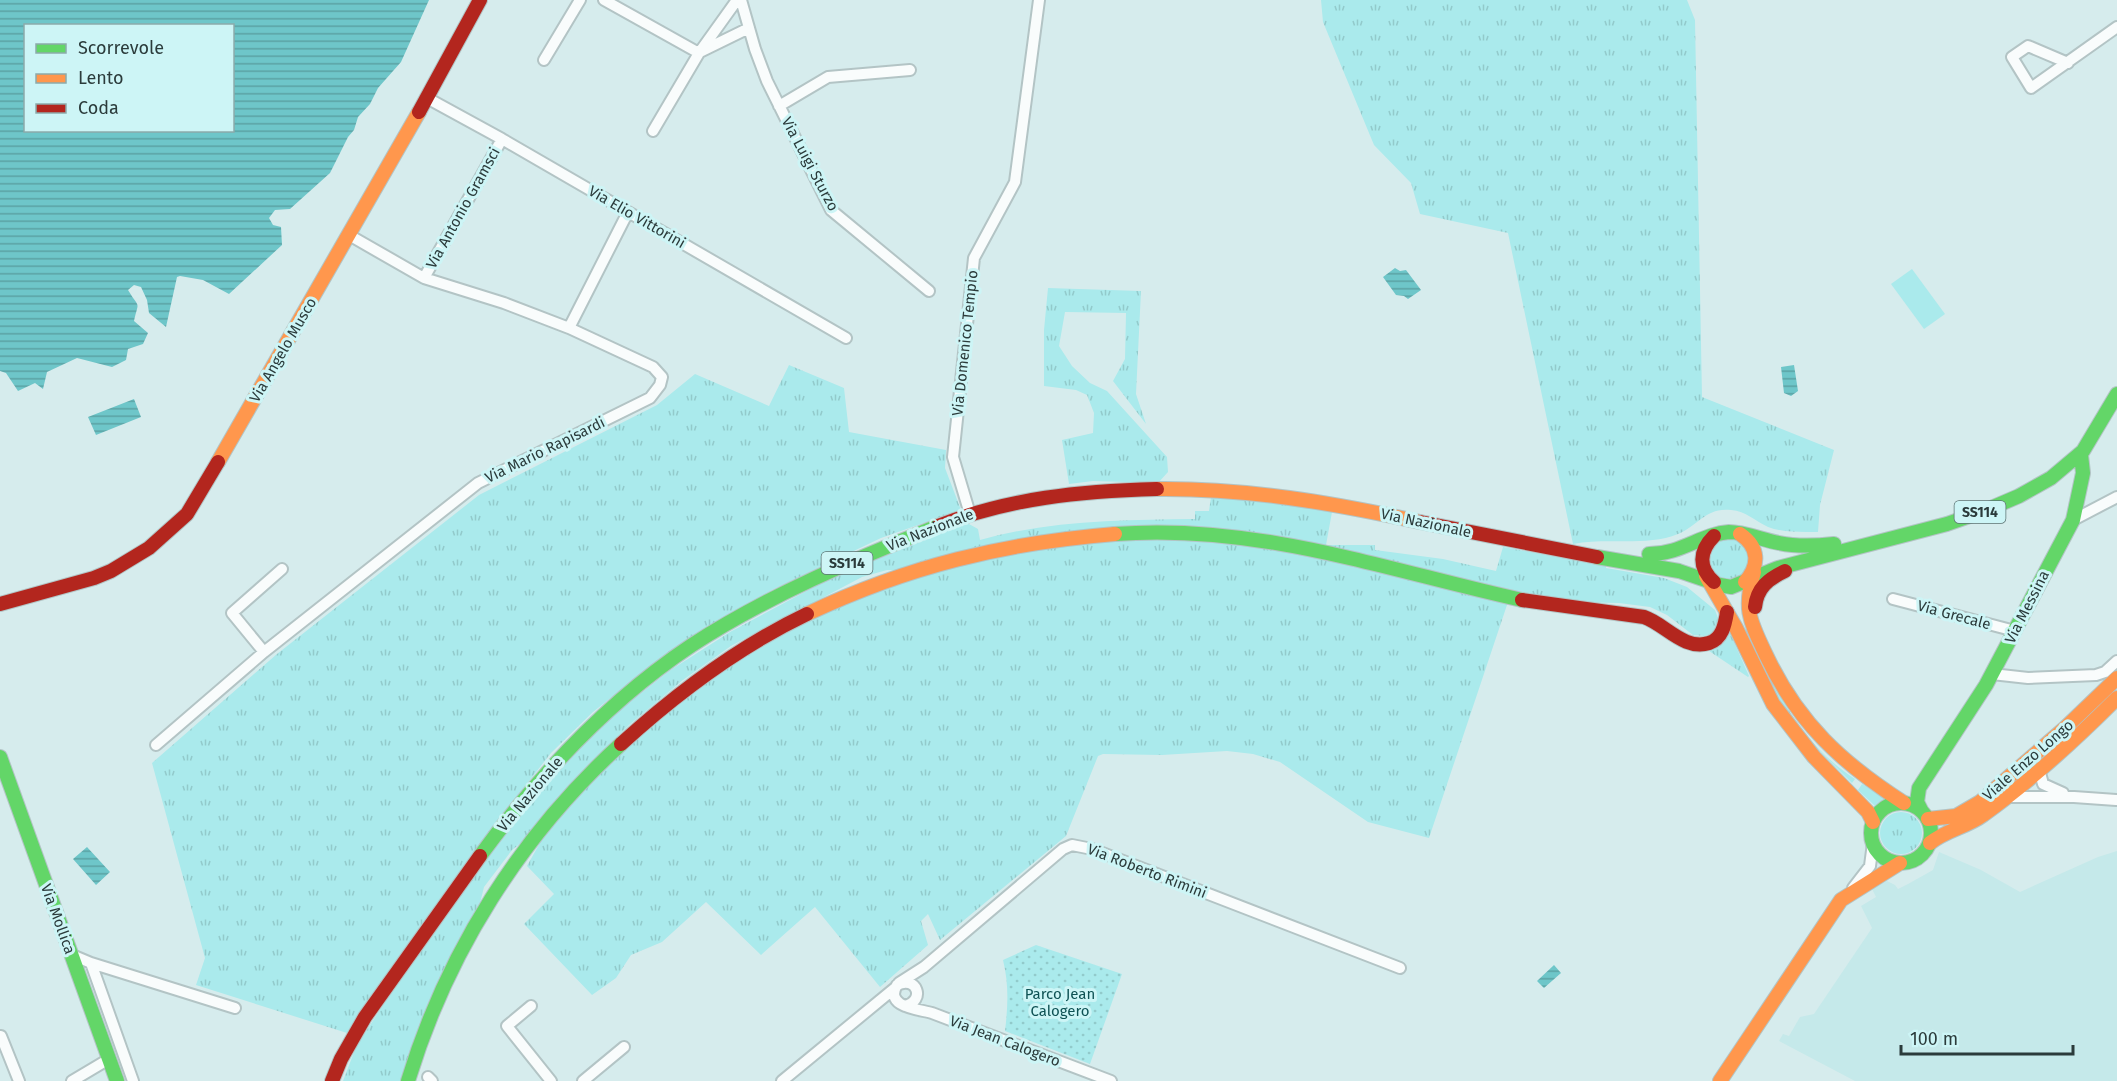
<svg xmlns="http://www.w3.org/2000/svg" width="2117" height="1081" font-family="'Fira Sans',sans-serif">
<defs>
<pattern id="grass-tufts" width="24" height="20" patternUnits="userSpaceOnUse" patternTransform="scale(1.5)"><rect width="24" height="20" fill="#aaeaec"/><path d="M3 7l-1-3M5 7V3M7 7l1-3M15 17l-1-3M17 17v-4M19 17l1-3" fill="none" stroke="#92cacb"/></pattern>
<pattern id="park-dots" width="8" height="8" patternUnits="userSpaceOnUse" patternTransform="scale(1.5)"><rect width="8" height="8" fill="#aaeaec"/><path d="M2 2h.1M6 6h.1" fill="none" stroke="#92cacb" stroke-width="1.8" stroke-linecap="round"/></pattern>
<pattern id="water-rules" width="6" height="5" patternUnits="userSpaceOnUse" patternTransform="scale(1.5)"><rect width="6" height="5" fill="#6ec6c9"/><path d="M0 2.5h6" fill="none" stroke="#5ba2a4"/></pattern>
</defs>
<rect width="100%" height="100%" fill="#d6eced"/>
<path fill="#c5e9ea" d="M2117 851V1081H1855L1779 1041 1783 1034 1789 1036 1800 1017 1814 1014 1872 928 1861 906 1876 897 1872 889 1887 881 1895 885 1898 889 1908 884 1933 870 1939 852 1981 870 2020 892 2098 857Z"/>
<path fill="url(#grass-tufts)" d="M1321 0H1687L1695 20 1702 397 1834 450 1820 505 1818 532C1802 532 1784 533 1768 527 1755 521 1746 511 1731 510 1706 507 1699 525 1678 534 1646 547 1607 537 1573 544L1508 233 1420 214 1411 183 1374 145 1323 22Z
M1048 288 1141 291 1136 394 1146 424 1113 381 1125 359 1126 313 1065 312 1059 346 1072 366 1090 383 1107 391 1167 457 1168 472 1158 483 1093 481 1069 484 1062 440 1093 433 1094 413 1087 395 1076 390 1044 386V330Z
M789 365 844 388 849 432 946 450 945 468 961 510 881 538 772 590 656 662 593 712 551 753 515 799 347 1033 196 985 205 958 152 763 277 654 479 495 657 405 695 374 769 406Z
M1211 497 1271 502 1332 512 1326 545H1375V550L1443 559 1496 571 1503 547 1606 566V568L1664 578 1687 587 1715 610 1718 618 1715 629 1712 634 1704 636 1693 635 1667 615 1650 607 1619 603 1565 602 1342 551 1147 529 901 570H887L862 577 731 646 683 680 629 725 574 780 526 839 512 850 484 887 477 915 401 1081H343L356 1047 385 1002 485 860 526 807 566 761 612 716 669 671 730 632 829 579 961 525 969 524 978 529 980 540C1050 520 1123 520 1195 519V511H1209Z
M1129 536 1296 549 1508 602 1429 838 1368 822 1280 762 1253 754 1227 751 1162 755 1103 754 1098 756 1066 836 940 940 928 914 921 921 928 945 880 987 815 907 761 955 706 902 662 942 631 955 616 978 592 995 524 924 554 894 527 866 546 832 583 787 674 703 754 646 842 602 958 561Z
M1709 559a20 20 0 1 1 40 0a20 20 0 1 1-40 0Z
M1749 628C1772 687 1800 743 1855 779L1852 783C1828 759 1803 736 1784 708 1768 685 1758 659 1746 634L1745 629Z
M1730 633 1749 676 1748 677 1709 651 1723 643Z
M1862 784 1884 798 1886 800 1875 806 1858 790Z
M1880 833a21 21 0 1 1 42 0a21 21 0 1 1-42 0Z"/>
<path fill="url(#park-dots)" d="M1036 945 1122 974 1090 1064 1005 1031C1008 1006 1009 984 1003 960Z"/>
<path fill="#aaeaec" d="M1912 269 1945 314 1924 329 1891 284Z"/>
<path fill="url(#water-rules)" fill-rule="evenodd" d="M0 0H429L401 62 378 88 370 104 358 117 354 130 348 137 330 173 290 209 275 210 269 218 273 225 281 227 282 245 229 294 203 280 180 276 177 277 166 327 149 313 147 300 141 287 134 285 128 290C140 310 139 299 134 321L148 333 143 344 128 349 126 360 112 367 77 358 47 372 43 389 35 383 18 391 6 373 0 371ZM26 26H232V130H26Z
M1395 268 1400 271 1406 270 1421 290 1408 299 1404 296 1396 295 1383 277Z
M1794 365 1798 391 1791 396 1784 393 1781 367Z
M134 399 141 417 96 435 88 417Z
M87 847 110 872 96 885 73 859Z
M1554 965 1561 973 1544 988 1537 981Z"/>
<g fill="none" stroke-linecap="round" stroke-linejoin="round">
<g stroke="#b3c4c5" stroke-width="14">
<path id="street" d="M604 0 699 53 653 131
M741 0 755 49 767 81 831 210 929 291
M702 51 749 28
M699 53 737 0
M544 60 580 0
M2068 63 2028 46 2012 57 2031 88 2117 27
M427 98 502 139 846 338
M779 106 828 77 910 70
M424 278 502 139
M569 328 628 212
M970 514 953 457 974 258 1015 182 1039 0
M2073 520 2117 497
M1893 599 2015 631
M264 652 232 613 282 569
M1992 674 2028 678 2096 675 2105 672 2117 661
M156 745 264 652 478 483 650 398 660 385 662 377 653 367 569 328 504 303 424 278 349 235
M2039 769 2043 784 2063 793
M2007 797H2074L2116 800
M1853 888 1870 866 1873 843
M72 955 91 963 133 1081
M91 963 235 1008
M899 983 924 967 1063 849 1072 845 1092 849 1400 968
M531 1006 507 1026 551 1081
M905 1006C926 1001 917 975 897 985 884 1007 918 1009 932 1013L1111 1081
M1 1036 19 1081
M428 1077 432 1081
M72 1081 109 1059
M583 1081 624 1047
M782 1081 895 988"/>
</g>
<g stroke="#b3c4c5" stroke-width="16">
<path id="fast" d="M1115 534C1257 523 1386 570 1522 600
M1649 554C1682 554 1701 534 1729 532 1744 532 1763 540 1779 543 1798 547 1815 546 1834 544
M1597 557 1679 571 1720 585 1731 587 1778 568 1947 524 1984 511 2019 496 2051 478 2083 451 2117 394
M0 757 117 1081
M1871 833a30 30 0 1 1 60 0a30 30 0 1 1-60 0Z
M1921 810 1917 802 1919 788 1986 685 2073 520 2083 473 2081 455
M480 856C539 775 608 701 692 645 769 595 853 560 938 526
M408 1081C447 952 521 835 621 744"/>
</g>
<g stroke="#b3c4c5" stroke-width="16">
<path id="slow" d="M218 462 419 112
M1157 489C1246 488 1333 503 1420 522
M1740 534C1759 547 1760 565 1745 582
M1754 572C1743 610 1750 621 1766 655 1798 723 1842 763 1904 803
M1706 576 1736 628 1773 704 1814 757 1868 812 1873 822
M807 614C908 566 1004 543 1115 534
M1928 819 1956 816 1980 802 2065 728 2117 678
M1930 843C1946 830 1967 827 1983 815 2032 780 2075 740 2117 698
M1720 1081 1841 900 1900 863"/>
</g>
<g stroke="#b3c4c5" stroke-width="16">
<path id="jam" d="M419 112 480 0
M1420 522 1597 557
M938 526C1009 498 1081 491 1157 489
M1714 536C1699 551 1698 568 1714 582
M1522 600 1644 617C1665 624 1684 651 1709 643 1722 639 1725 625 1727 612
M0 604 94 578 111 571 149 548 187 514 218 462
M1755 607C1757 588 1768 579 1785 571
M621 744C678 692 738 647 807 614
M332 1081 341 1059 365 1017 480 856"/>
</g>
<use href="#street" stroke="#f9fcfc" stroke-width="10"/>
<use href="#fast" stroke="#63d668" stroke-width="14"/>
<use href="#slow" stroke="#ff974d" stroke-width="14"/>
<use href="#jam" stroke="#b3261e" stroke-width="14"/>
</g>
<g text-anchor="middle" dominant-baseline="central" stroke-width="6" stroke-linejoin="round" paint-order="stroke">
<g fill="#cdf5f6" stroke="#5c7373" stroke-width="1.5">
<rect x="1954.5" y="501" width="51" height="22" rx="4.5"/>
<rect x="821.5" y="552" width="51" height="22" rx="4.5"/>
</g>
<g font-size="14" font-weight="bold" fill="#2b3b3b">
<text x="1980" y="512">SS114</text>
<text x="847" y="563">SS114</text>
</g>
<g font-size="15" fill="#2b3b3b" stroke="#cdf5f6">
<text transform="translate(810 164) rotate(62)">Via Luigi Sturzo</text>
<text transform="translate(463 208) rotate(-61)">Via Antonio Gramsci</text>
<text transform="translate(637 217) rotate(30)">Via Elio Vittorini</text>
<text transform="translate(965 343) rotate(-84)">Via Domenico Tempio</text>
<text transform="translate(283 350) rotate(-60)">Via Angelo Musco</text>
<text transform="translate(545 450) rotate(-26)">Via Mario Rapisardi</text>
<text transform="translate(1426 523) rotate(12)">Via Nazionale</text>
<text transform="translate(930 530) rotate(-21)">Via Nazionale</text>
<text transform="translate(2027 607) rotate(-63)">Via Messina</text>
<text transform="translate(1954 615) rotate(15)">Via Grecale</text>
<text transform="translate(2028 760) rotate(-41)">Viale Enzo Longo</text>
<text transform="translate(530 794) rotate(-50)">Via Nazionale</text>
<text transform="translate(1147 871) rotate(21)">Via Roberto Rimini</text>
<text transform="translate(58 919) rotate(70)">Via Mollica</text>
<text transform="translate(1005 1041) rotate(21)">Via Jean Calogero</text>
</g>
<g font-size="15" fill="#0e5254" stroke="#cdf5f6">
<text x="1060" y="994">Parco Jean<tspan x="1060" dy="17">Calogero</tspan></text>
</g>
</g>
<rect x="24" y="24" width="210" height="108" fill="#cdf5f6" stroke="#8cabab" stroke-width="1.5"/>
<rect x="36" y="44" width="30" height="9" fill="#63d668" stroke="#8cabab" stroke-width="1.5"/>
<text x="78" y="54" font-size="18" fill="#2b3b3b">Scorrevole</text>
<rect x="36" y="74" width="30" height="9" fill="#ff974d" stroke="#8cabab" stroke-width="1.5"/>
<text x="78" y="84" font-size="18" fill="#2b3b3b">Lento</text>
<rect x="36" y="104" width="30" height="9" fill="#b3261e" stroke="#8cabab" stroke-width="1.5"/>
<text x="78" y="114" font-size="18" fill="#2b3b3b">Coda</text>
<path d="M1901 1045v9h172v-9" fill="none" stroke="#2b3b3b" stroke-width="3"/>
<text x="1910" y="1045" font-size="18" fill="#2b3b3b" stroke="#cdf5f6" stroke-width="4.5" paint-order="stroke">100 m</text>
</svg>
